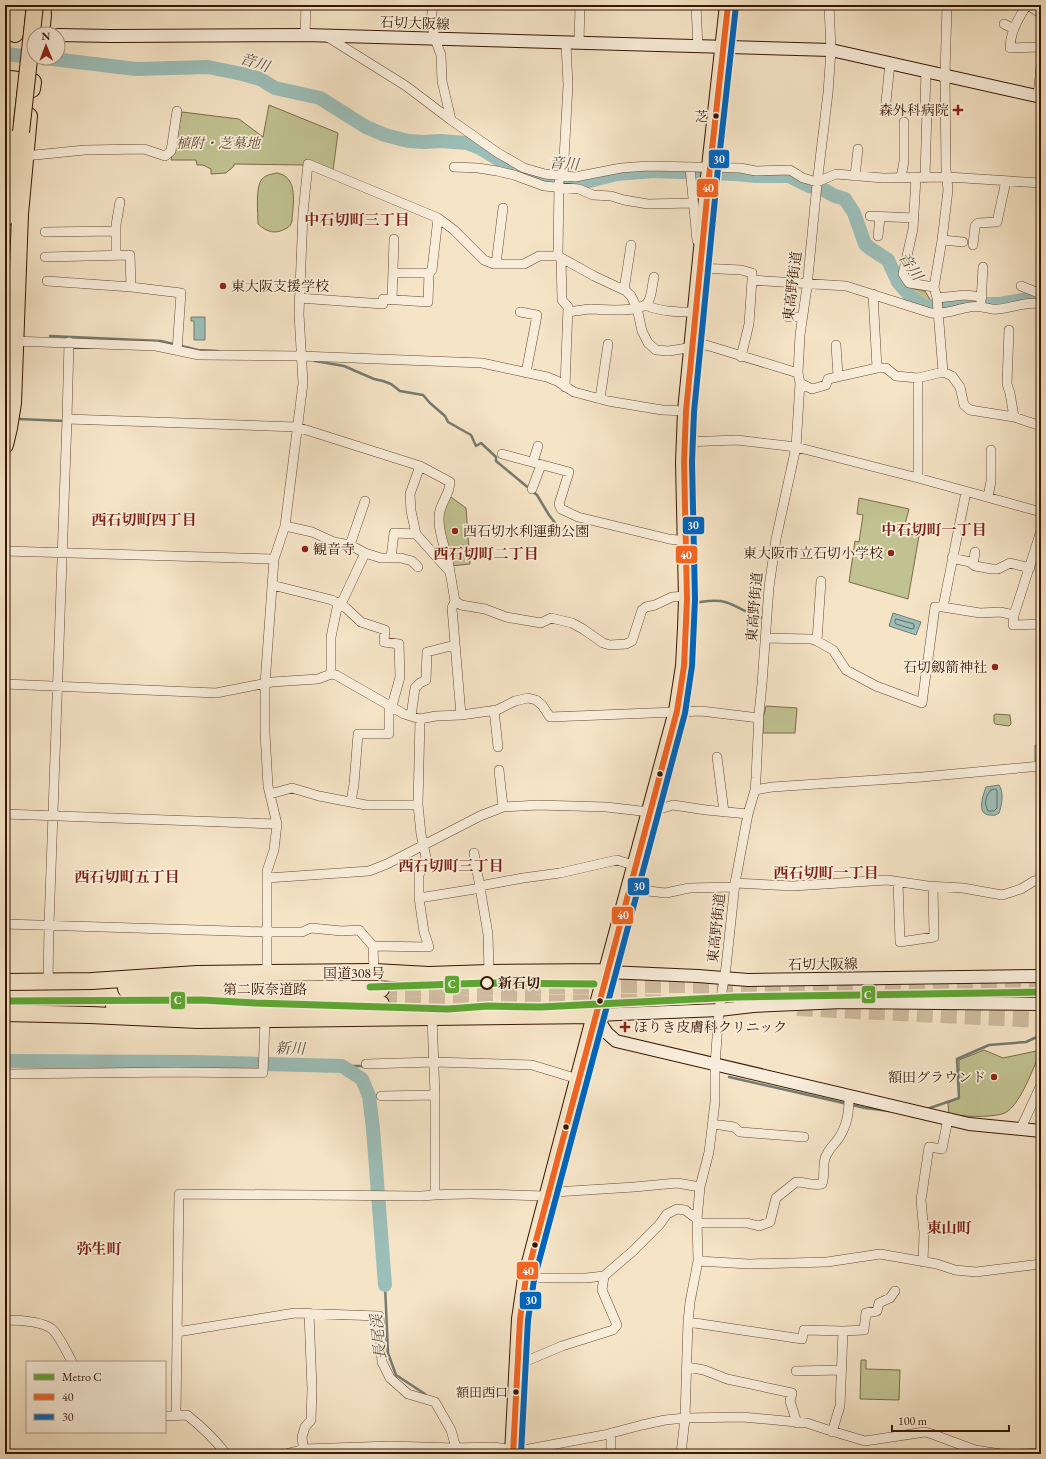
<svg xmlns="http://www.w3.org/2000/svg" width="1046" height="1459" font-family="'EB Garamond','Noto Serif JP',serif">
<rect width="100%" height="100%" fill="#f5e4c6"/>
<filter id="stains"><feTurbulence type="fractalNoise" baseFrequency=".005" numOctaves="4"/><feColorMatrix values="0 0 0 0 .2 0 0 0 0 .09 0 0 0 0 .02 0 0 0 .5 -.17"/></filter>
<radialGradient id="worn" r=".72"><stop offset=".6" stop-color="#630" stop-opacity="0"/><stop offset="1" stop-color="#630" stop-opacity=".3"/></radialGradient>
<path fill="#c1c291" stroke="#7c6c4a" d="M269 105 338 133 333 170 304 165 234 164V166L226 173 211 174V169L203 165H197L196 160H171L182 112 239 119 263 137Z
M277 173C299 177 293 204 292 221 291 225 290 226 287 228 275 235 267 232 258 224 258 213 255 187 262 179 266 175 271 174 277 173Z
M905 287 925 291 932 303C919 304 913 296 905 287Z
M448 495 466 508 470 564 451 566 444 541 441 509Z
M859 498 909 509 904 528 909 534 919 536 908 599 849 582 855 541 859 542 863 515 857 514Z
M766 706 797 708 795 733H763V719Z
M996 714 1010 715 1011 724 1009 726 995 724 994 722V715Z
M984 1050 1003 1058 1041 1050C1034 1066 1019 1110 1002 1114 985 1118 966 1116 949 1115L948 1103 959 1098V1060Z
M861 1360H866V1369L900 1370 899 1400 860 1399Z"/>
<path fill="#9cbeb8" stroke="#747b70" d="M191 317H205V340H194V321H191Z
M893 613 921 622 916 635 889 626Z
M1035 745H1041V750H1038V756H1041V761H1035Z
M999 785C1004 792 1002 805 999 813 996 815 994 816 990 815 976 815 983 795 986 787Z"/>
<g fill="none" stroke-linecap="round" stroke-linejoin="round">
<path stroke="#6a6a5e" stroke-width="1" d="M896 619 914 624V628L912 629 896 624 895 622Z
M991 790 996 789 997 791V808L994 811H988C984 804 985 796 991 790Z"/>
<path stroke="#747b70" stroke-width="2.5" d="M50 336 161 341 198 350 218 351
M315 361 344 366 374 379 383 381 391 384 400 391 423 395 430 403 445 416 448 422 471 435 476 446 481 443 496 457V461L537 495 549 515 559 528 565 532
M19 419 65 421
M693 603C703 602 715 599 725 602 739 606 750 616 764 618
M342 1066H364
M729 1077 865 1108 889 1111
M927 1109 959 1098 957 1059 989 1045 1026 1042 1041 1035
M385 1285 388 1353 396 1375 425 1394"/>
<path stroke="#9cbeb8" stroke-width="14" d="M5 54 34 57
M44 58 136 69 208 67 242 74 260 79 275 88 320 98 366 127 385 135 408 141 424 142 441 141 467 143 480 148 521 173 538 179 555 183 577 184 617 174 654 171 736 174 756 176H789L809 186 824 190 835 196 845 199 854 213 865 244 871 249 888 260 898 282 911 297 922 306 927 307 966 300 985 304H1000L1028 299H1041
M5 1061 193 1062 342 1066 362 1079 369 1096 373 1129 385 1285"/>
<path stroke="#cfbb9f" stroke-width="9" stroke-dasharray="9 4.5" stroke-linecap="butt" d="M435 975V1017
M512 977 513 1010"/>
<path stroke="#cfbb9f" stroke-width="16" stroke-dasharray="16 8" stroke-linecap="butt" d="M381 989 637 985 1041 986
M381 1004 636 1002 736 1005
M797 1008 1041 1020"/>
<g stroke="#664a34" stroke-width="10">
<path id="street" d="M433 5 431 21 435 39 441 55 442 81 451 120
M696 5 698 47
M1027 5C1018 18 1010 32 1010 48L1041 47
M1028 5 1040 13
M1004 24 1014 29
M305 35 306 5
M326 36 406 86 451 120 498 153 524 168 545 174 575 177 621 168 648 166 740 168 756 171 790 170 803 178 817 182 836 174 883 178 948 177 1041 183
M579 43 580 5
M1038 96 1041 66
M885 112 890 63
M25 156 85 150 144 149 165 156 171 151 177 111
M454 167 478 168 497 171 514 175 544 186 579 189 593 195 611 196 624 200 648 204 693 203
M690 167 697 240H698
M855 176 858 149
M563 177 568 85 566 43
M901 178 904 161V122
M916 178 913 229 903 274 909 283 934 287
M925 178 927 109 925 104 926 71
M870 216 914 218
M45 232 116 231
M878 236 880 217
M942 240 963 242
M973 245 975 226 978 223 997 222 1006 181
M116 255V225L120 202
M558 256 559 182
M45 257 130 255 131 287
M561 258 562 300 568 307 565 387
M496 264 503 208
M700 268 741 270 752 273V280L846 286 931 313C945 315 956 309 970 307 978 305 984 308 992 309 1008 311 1024 300 1041 304
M393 273H429L432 270 438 218
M47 281 131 287 181 293 177 351
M1021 286 1041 294
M624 290 631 245
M873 294 877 368
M299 298 383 304V299L428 302 429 273
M937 298 965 295 982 297
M392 300 394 239
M981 302 983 267
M645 305C662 312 677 312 695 312
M520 312 537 315 526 373
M568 312C575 311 582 310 590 309 603 309 640 314 648 302 652 296 652 285 654 277
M788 317H803
M1009 330 1007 384 1010 393 1014 417
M12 341 156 346 199 355 301 356 482 363 547 377 557 381 574 392 608 401 662 410 686 411
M69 342 67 419 297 427 420 466 410 494 411 511 416 534 450 572 455 601 452 608 461 715
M836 345 838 376
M741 357 749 324 752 280
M943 372 937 298 934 287 942 240 948 190 946 169 945 76 947 5
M918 378V478
M800 383 812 389 826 385 828 379 877 368H886L896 376 918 378 943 372 952 376 960 387 964 405 970 410 1014 417 1041 426
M600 399 608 344
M684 442 737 440 796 447 918 478 1041 512
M502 454 569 472 559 504 561 509 578 517 669 539 685 541
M533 462 538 446
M420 466 450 482C450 496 438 504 439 520 439 537 448 554 450 572
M532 489 541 465
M988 497 991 481V450
M285 526 312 532 334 542 350 545 365 553 381 558H401L412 561 418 567
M1041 531 1014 615 1013 625 1041 624
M350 545 365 501
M5 551 274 559
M391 558 394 533 416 534
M952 558 970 562 975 566 992 569H998L1010 563 1030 568
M970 562 974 559 975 552
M272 585 332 600 346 608 361 622 385 630 384 642 399 644 400 677 392 706
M455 601 461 605 485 609 506 617 541 623 551 618 572 623 583 629 603 643 610 645 626 644 632 641 642 610 646 607 655 605 672 597 687 596
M943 607 980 613 1000 612 1014 615
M766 638 811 639 817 641 833 650 846 670 876 686 922 703 935 607H943L966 492
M817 641 821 581
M331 674V637L338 603 343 600 365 553
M5 684 216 693 272 682 318 679 331 674 336 675 404 714 420 719 436 716 461 715 497 710 515 701 528 698 536 700 542 705 550 717 701 711 759 718
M494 710 498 747
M411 716 415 688 420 683 426 680 427 652 455 645
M717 757 724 812
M499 770 503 807
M755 790 772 787 922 777 1041 766
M270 794 292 788 319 796 366 805H418L421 834 426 857 419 875V898L424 932 429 947 373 946
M351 802 354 784 358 734H389V704
M418 805 420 719
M5 814 277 824
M474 853 488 934 489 973
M267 878 369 871 387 864 480 816 503 807 538 805 606 807 650 812 673 805 706 810 748 814
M898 882 900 942 934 937 933 886
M735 883 793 886 887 880 928 886 963 888 1002 895 1021 889 1034 881 1041 880
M630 885 648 891 666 893 689 888 734 887
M419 898 475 889 485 885 523 878 560 873 617 860 636 866
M5 924 267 932H302L311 928 342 931 359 930 373 946 374 972
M267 973V871L274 850 277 824 268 786 265 733V684L274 559 285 526 303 383 299 314 303 213 308 164 438 218 454 230 484 260 494 264H524L539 256H558L594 276 626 291 631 296 637 308 642 331 648 343 656 350 669 351 706 345 798 373
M48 982 49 925 67 419
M432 1017 435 1095V1195
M366 1064 435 1062 532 1065 578 1079
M5 1074 177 1072 263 1073 265 1021
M381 1096 435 1095
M713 1124 734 1127 740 1132 804 1137
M1020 1130 1041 1085
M698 1223H747L759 1226 770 1222 776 1198 796 1182C805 1182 814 1186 822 1184 826 1175 821 1163 827 1154 830 1147 837 1142 840 1136 848 1123 849 1110 849 1096
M698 1261 749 1264 827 1262 880 1254 937 1264 955 1270 976 1272 1041 1264
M923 1262 924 1233 921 1200 929 1147 942 1149 948 1119
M526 1278H586L604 1276 633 1251 659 1225 667 1214 677 1209 685 1210 697 1219
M5 1320C18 1320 41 1321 52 1329 58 1334 68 1354 72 1362
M688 1322 802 1339 804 1330 843 1331 864 1330 866 1313 877 1311 879 1303 890 1298 895 1291
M177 1332 295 1313 379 1316 382 1362 390 1378 408 1394 435 1402 451 1430 456 1448
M517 1365 562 1346 613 1330 617 1325 602 1290 604 1276
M687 1367 704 1370 727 1379 792 1393 790 1401 797 1423
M796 1371 841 1370
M176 1414 179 1194 421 1196C463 1192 506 1195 548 1196L555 1192 634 1187 677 1183 700 1187
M165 1416 187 1415C202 1427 215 1439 226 1454
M832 1432 840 1406 843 1331
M286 1454 304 1449 391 1446 454 1448 494 1447 513 1450 529 1449 604 1435 642 1425 665 1420 685 1418 742 1417 807 1423 828 1430 865 1441 925 1432 932 1434 975 1450 1001 1454
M304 1454 302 1437 305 1427 311 1420 312 1389 309 1313
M611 1454V1433
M681 1454 685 1418 688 1322 690 1302 698 1261 697 1219 700 1187 709 1152 715 1102V1065L719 1010 726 967 735 883 748 814 755 790 756 778 759 714 762 684 769 587 776 539 796 447 800 383 798 373 800 335 807 287 817 184 828 93 831 50 829 5
M1020 1454 1041 1453"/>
</g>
<g stroke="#371604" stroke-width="14">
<path id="secondary" d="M58 35 111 36 305 35 831 50 1041 97
M607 972 698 976 748 980 1041 976
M595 1015 607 1033 616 1041 969 1124 1041 1131
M595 1015 719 1010 753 1006 842 1002 1041 1004"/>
</g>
<g stroke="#371604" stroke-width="18">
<path id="highway" d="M15 34 18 5
M41 34 43 15 42 5
M5 122 10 79 33 82 32 89
M5 218 13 131
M5 445 9 428 13 403 20 214 29 116
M5 982 92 981 197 974 267 973 374 972 429 975 489 973 607 972
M126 989H381
M114 1006 381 1004
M5 1013 90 1015 198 1020 595 1015
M513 1454 520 1319 526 1278 595 1015 677 711 684 666 686 628 687 599 684 462 686 411 710 167 728 5"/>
</g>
<use href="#street" stroke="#f8edda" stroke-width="9"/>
<use href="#secondary" stroke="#f8edda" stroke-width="12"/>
<use href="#highway" stroke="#f5e4c6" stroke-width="16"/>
<g stroke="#371604" stroke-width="18" stroke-linecap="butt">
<path id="highway-bridge" d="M21 132 35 5"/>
</g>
<use href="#highway-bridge" stroke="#f5e4c6" stroke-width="16"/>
<g stroke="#f8edda" stroke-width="9">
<path id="bus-1" d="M513 1454 520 1319 526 1278 677 711 684 666 687 599 684 462 686 411 710 167 728 5"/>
</g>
<g stroke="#f8edda" stroke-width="9">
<path id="bus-2" d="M521 1454 528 1320 534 1280 685 713 692 666 695 599 692 462 694 412 718 168 736 6"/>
</g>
<use href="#bus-1" stroke="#f26522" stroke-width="6"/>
<use href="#bus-2" stroke="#0065bd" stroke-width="6"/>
<g stroke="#f8edda" stroke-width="10">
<path id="metro-1" d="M370 987 487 983 594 984
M5 1001 202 1000 255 1003 448 1009 488 1006 541 1007 736 997 1041 992"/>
</g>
<use href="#metro-1" stroke="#5ea632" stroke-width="7"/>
</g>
<g fill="#8f2418" stroke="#f8edda" stroke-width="1.5">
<path d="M956 104h4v4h4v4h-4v4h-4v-4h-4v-4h4z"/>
<circle cx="223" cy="286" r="4"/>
<circle cx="455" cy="531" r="4"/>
<circle cx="305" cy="549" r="4"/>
<circle cx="891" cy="553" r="4"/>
<circle cx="995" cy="667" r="4"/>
<path d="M623 1021h4v4h4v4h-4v4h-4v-4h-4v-4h4z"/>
<circle cx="994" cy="1077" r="4"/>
</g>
<g fill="#371604" stroke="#f8edda" stroke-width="1.5">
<circle cx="716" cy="116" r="3.5"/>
<circle cx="660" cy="774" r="3.5"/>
<circle cx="600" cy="1001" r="3.5"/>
<circle cx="566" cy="1127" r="3.5"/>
<circle cx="535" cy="1245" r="3.5"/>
<circle cx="516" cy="1392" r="3.5"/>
</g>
<circle fill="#f8edda" stroke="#371604" stroke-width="2" cx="487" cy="983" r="6"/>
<g text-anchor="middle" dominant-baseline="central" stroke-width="3.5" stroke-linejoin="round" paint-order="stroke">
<g font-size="13" fill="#371604" stroke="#f8edda" text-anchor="end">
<text x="708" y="116">芝</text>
<text x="508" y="1392">額田西口</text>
</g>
<g font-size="14" fill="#371604" stroke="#f8edda">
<text transform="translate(415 23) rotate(2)">石切大阪線</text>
<text transform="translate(792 286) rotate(-83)">東高野街道</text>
<text transform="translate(754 607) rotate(-85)">東高野街道</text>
<text transform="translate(716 928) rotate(-84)">東高野街道</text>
<text transform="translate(823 964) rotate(-1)">石切大阪線</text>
<text x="354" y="973">国道308号</text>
<text x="265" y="989">第二阪奈道路</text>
</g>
<g font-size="14" fill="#371604" stroke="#f8edda" text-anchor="end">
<text x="949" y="110">森外科病院</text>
<text x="231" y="286" text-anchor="start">東大阪支援学校</text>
<text x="463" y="531" text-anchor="start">西石切水利運動公園</text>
<text x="313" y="549" text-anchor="start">観音寺</text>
<text x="883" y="553">東大阪市立石切小学校</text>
<text x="987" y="667">石切劔箭神社</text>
<text x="634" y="1027" text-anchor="start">ほりき皮膚科クリニック</text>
<text x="986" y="1077">額田グラウンド</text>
</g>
<g font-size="14" font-style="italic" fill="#604a2e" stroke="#f8edda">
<text x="218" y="143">植附・芝墓地</text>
</g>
<g font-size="14" font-weight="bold" fill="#371604" stroke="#f8edda" text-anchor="start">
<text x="498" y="983">新石切</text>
</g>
<g font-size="15" font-style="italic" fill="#5a5143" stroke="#f8edda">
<text transform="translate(255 62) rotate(18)">音川</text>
<text transform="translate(564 163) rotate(4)">音川</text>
<text transform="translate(911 266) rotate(55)">音川</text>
<text transform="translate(290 1048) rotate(1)">新川</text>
<text transform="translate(378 1337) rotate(-96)">長尾渓</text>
</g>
<g font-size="15" font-weight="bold" fill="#7a1f14" stroke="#f8edda">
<text x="357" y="219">中石切町三丁目</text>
<text x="144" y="519">西石切町四丁目</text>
<text x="934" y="529">中石切町一丁目</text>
<text x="486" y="553">西石切町二丁目</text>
<text x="451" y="865">西石切町三丁目</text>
<text x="826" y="872">西石切町一丁目</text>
<text x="127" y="876">西石切町五丁目</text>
<text x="949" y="1227">東山町</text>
<text x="99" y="1248">弥生町</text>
</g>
</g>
<g stroke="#f8edda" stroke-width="1.5">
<rect x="708" y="149" width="22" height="20" rx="4" fill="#0065bd"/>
<rect x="696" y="178" width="23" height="20" rx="4" fill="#f26522"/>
<rect x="682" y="516" width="23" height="19" rx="4" fill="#0065bd"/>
<rect x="675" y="545" width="23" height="19" rx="4" fill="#f26522"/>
<rect x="627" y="877" width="23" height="19" rx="4" fill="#0065bd"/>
<rect x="611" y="906" width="23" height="19" rx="4" fill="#f26522"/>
<rect x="444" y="975" width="16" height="19" rx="4" fill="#5ea632"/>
<rect x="861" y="985" width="15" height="19" rx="4" fill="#5ea632"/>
<rect x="170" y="991" width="16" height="19" rx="4" fill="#5ea632"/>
<rect x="516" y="1261" width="23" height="19" rx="4" fill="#f26522"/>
<rect x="519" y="1291" width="23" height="19" rx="4" fill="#0065bd"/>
</g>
<g font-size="11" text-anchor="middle" font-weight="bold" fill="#fff">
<text x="719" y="163">30</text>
<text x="708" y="192">40</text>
<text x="693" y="529">30</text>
<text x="686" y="559">40</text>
<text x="639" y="890">30</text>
<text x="623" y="919">40</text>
<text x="452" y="988">C</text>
<text x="868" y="999">C</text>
<text x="178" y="1004">C</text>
<text x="528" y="1275">40</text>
<text x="531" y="1304">30</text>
</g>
<rect width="1046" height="1459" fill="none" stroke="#f5e4c6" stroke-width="20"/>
<rect x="6" y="6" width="1034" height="1447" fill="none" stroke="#371604" stroke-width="2"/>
<rect x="10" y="10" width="1026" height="1439" fill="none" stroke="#371604"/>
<rect x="26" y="1361" width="140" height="72" fill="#f8edda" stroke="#ab9784"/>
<rect x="34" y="1374" width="20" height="6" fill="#5ea632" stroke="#ab9784"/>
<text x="62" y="1381" font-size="12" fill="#371604">Metro C</text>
<rect x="34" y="1394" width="20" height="6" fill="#f26522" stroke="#ab9784"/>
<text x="62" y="1401" font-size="12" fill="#371604">40</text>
<rect x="34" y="1414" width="20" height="6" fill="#0065bd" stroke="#ab9784"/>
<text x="62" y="1421" font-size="12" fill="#371604">30</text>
<g transform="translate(46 46) rotate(359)"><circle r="19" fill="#f8edda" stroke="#ab9784"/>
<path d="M0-3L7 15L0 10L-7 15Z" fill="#8f2418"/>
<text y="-6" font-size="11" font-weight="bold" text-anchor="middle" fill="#371604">N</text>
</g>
<path d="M892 1425v6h117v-6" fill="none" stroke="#371604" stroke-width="2"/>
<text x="898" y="1425" font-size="12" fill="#371604" stroke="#f8edda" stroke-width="3" paint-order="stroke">100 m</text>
<rect width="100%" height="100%" filter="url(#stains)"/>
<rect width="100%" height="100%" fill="url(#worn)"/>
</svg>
